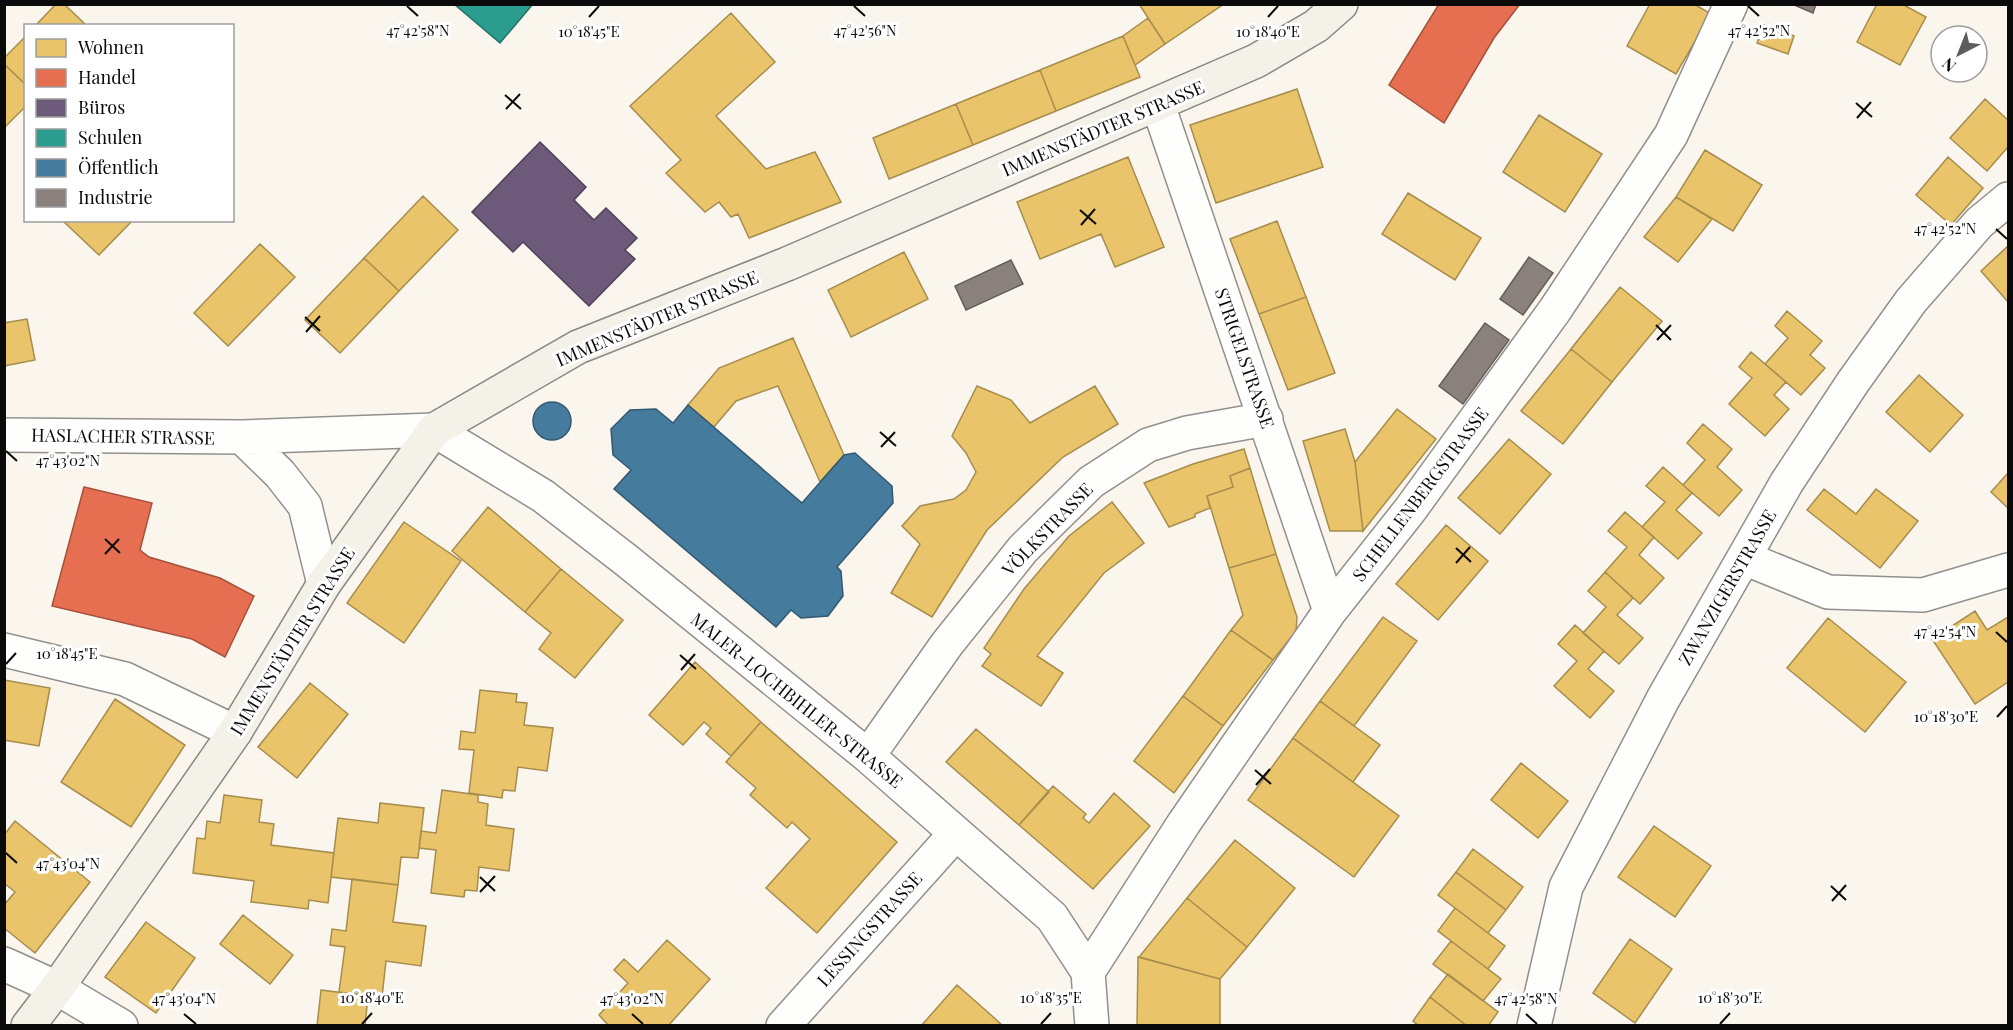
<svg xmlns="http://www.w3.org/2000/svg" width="2013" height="1030" font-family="'Playfair Display',serif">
<rect width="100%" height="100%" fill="#faf6ed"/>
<path fill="#e9c46a" stroke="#a68c4d" stroke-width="1.5" d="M56 4H64L87 26H35Z
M1139 4H1224L1165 44Z
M1650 4H1694L1711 14 1676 74 1627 46Z
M1877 4H1902L1926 17 1900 65 1857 42Z
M731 13 775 62 716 116 766 169 815 152 841 202 749 238 738 214 731 217 719 202 705 212 666 173 681 160 630 106Z
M1148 18 1165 44 1135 65 1123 36Z
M1764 25 1794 36 1788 54 1757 43Z
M26 36V85L4 64V58Z
M1123 36 1140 77 1056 111 1040 70Z
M4 64 26 85V106L4 128Z
M1040 70 1056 111 973 145 956 104Z
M1297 89 1323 167 1216 203 1190 125Z
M1985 99 2008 120V147L1987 171 1950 138Z
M956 104 973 145 889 179 873 138Z
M1539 115 1602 154 1565 212 1503 172Z
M1705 150 1762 185 1733 231 1676 197Z
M1128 157 1164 247 1115 267 1101 234 1040 259 1017 202Z
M1948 157 1983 188 1951 225 1916 195Z
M1408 193 1481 238 1455 280 1382 234Z
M423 196 458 230 399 291 364 258Z
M1676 197 1712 219 1678 262 1644 237Z
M66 220H133L99 255 64 222Z
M1277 221 1306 297 1259 314 1230 239Z
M260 244 295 277 228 346 194 313Z
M2008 246V302L1981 271Z
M904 252 928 299 851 337 828 290Z
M364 258 399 291 340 353 305 320Z
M1620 287 1662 321 1612 382 1571 349Z
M1306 297 1335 373 1288 390 1259 314Z
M1787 311 1822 341 1810 355 1825 368 1801 395 1765 364 1788 338 1775 326Z
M27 319 35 360 4 366V323Z
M793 338 844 455 820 482 778 386 736 401 714 427 688 405 719 368Z
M1571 349 1612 382 1563 444 1521 411Z
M1751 352 1786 382 1774 395 1789 409 1765 436 1729 404 1752 378 1739 367Z
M1919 375 1963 415 1930 452 1886 412Z
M977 386 1011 400 1030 423 1095 386 1118 424 1063 457 987 530 932 617 891 593 920 544 902 526 920 506 954 499 966 490 976 472 966 453 952 436Z
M1397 409 1436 439 1363 531 1355 462Z
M1703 424 1732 449 1717 467 1742 490 1719 516 1683 485 1705 460 1687 443Z
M1345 429 1355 462 1363 531H1330L1303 441Z
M1509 439 1551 474 1500 534 1458 498Z
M1244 449 1250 468 1230 476 1233 487 1207 496 1210 508 1195 514V517L1169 527 1144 483 1193 464Z
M1663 467 1692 493 1676 510 1702 533 1678 559 1642 527 1665 502 1646 486Z
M1250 468 1276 554 1229 568 1207 496 1233 487 1230 476Z
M2008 473V508L1991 492Z
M1824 489 1856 514 1876 489 1918 521 1880 568 1807 510Z
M1112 502 1144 543 1104 573 1037 656 1063 673 1041 706 982 666 991 654 984 648 1024 589 1069 536Z
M488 507 561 569 525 612 452 551Z
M1625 512 1654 537 1639 555 1664 578 1640 604 1605 572 1627 547 1608 531Z
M404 522 461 561 404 643 347 603Z
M1446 525 1488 561 1438 620 1396 584Z
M1276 554 1297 617 1296 631 1273 660 1231 630 1243 615 1229 568Z
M561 569 623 620 575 678 539 649 551 633 525 612Z
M1605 572 1633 598 1617 615 1643 638 1619 664 1583 633 1606 607 1588 591Z
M1975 611 1987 630 2008 617V682L1975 704 1932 639Z
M1383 617 1417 641 1354 726 1320 701Z
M1828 618 1906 682 1865 732 1787 668Z
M1575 625 1604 651 1588 669 1614 691 1590 718 1554 686 1577 661 1558 644Z
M1231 630 1273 660 1223 726 1183 696Z
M695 662 761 722 731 756 706 734 711 728 704 722 683 745 649 715Z
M4 680 50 688 39 746 4 740Z
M310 683 348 714 297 778 258 747Z
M480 690 517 694 516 702 527 703 524 725 553 728 547 771 518 767 515 791 503 790 502 798 469 793 474 750 459 749 461 731 475 733Z
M1183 696 1223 726 1174 793 1134 761Z
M115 699 185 745 131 827 61 782Z
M1320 701 1380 745 1353 782 1293 738Z
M761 722 897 842 817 933 766 888 810 839 792 822 787 828 750 795 756 788 726 762Z
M976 729 1049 792 1019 825 946 762Z
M1293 738 1399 816 1354 877 1248 800Z
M1521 763 1568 801 1538 838 1491 800Z
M1053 786 1086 814 1083 818 1089 823 1114 793 1150 826 1093 889 1019 825Z
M442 790 478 795V802L488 804 486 825 514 829 509 871 479 867 477 891 465 890 464 897 431 893 436 850 419 848 421 831 436 833Z
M224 795 262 800 259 822 274 824 271 845 334 853 328 903 309 900 308 909 251 902 254 881 193 873 197 838 205 839 207 821 220 823Z
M380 803 424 808 418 858 401 857 398 885 331 877 338 818 378 823Z
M15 821 90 882 35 953 4 928V905L15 892 4 883V835Z
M1654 826 1711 866 1675 917 1618 877Z
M1235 840 1295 888 1247 947 1187 898Z
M1473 849 1523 887 1506 910 1456 872Z
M1456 872 1506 910 1488 933 1438 895Z
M352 879 398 885 393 922 426 926 421 966 386 961 382 997 339 992 345 947 330 945 332 929 346 931Z
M1187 898 1247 947 1220 979 1139 957Z
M1455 908 1505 946 1488 969 1438 931Z
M243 915 293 955 270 984 220 944Z
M146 922 195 958 156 1013 105 977Z
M1630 939 1672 969 1635 1023 1593 993Z
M667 940 710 979 668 1026H609L599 1015 628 983 614 970 624 959 638 972Z
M1451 941 1501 979 1483 1001 1433 964Z
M1138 957 1220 979V1026H1137Z
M1448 974 1498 1012 1488 1026H1467L1430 997Z
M957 985 991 1015 1003 1026H921Z
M321 990 368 996 365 1026H317Z
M1430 997 1467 1026H1419L1413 1021Z"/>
<path fill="#e76f51" stroke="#a5513c" stroke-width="1.5" d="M1439 4H1520L1494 38 1444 123 1389 85Z
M84 487 152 503 140 550 149 557 220 578 254 596 225 657 192 639 52 606Z"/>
<path fill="#6d597a" stroke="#4f4158" stroke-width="1.5" d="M540 142 586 187 574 200 594 220 606 208 637 238 625 250 635 259 589 306 523 242 513 252 472 212Z"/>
<path fill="#2a9d8f" stroke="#207167" stroke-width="1.5" d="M454 4H533L500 43Z"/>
<path fill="#457b9d" stroke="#335971" stroke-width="1.5" d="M533 421a19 19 0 1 1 38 0a19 19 0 1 1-38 0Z
M688 405 802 503 844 455 855 453 892 486 893 503 837 567 841 571 843 596 828 616 801 618 791 610 776 627 614 489 631 470 613 455 611 429 630 410 656 409 673 423Z"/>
<path fill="#8a817c" stroke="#645d5a" stroke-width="1.5" d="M1792 4H1816L1813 13Z
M1529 257 1553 273 1523 315 1500 299Z
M1011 260 1023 284 966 310 955 286Z
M1485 323 1509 340 1463 404 1439 386Z"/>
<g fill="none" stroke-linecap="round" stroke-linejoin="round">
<g stroke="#92908c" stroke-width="36">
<path id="street" d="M1158 105 1330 611
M4 435 242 437 434 430 543 496 626 560 868 756 1052 917 1088 972 1092 1026
M242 437 280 474 305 506 324 584
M1744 558 1828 592 1923 595 2008 570
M4 650 125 679 235 732
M868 756 947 644 1023 549 1091 482 1148 445 1187 433 1266 419
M4 964 57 988 121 1026
M1088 972 1184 823 1330 611 1410 510 1555 310 1671 135 1731 4
M783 1026 956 833
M1534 1026 1566 887 1663 699 1787 482 1853 382 1911 301 1979 223 2008 199"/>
</g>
<g stroke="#898783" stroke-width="36">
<path id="secondary" d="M28 1026 57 988 235 732 324 584 434 430 578 347 787 264 1256 61 1316 26 1341 4"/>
</g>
<use href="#street" stroke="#fefefc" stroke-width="33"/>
<use href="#secondary" stroke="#f4f1e8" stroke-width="33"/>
</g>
<path fill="none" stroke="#0a0a0a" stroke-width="2" d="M407 6 418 16M854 6 865 16M1748 6 1759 16M589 17 599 6M1268 17 1278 6M505 95 521 109M1856 103 1872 117M506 109 520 94M1857 118 1871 102M1080 210 1096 224M1081 225 1095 209M1996 229 2007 239M305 317 320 331M1656 325 1671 340M306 332 320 316M1657 340 1671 325M880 432 896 446M881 447 895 432M6 451 17 461M105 539 120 553M1456 548 1471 562M105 554 119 539M1456 563 1470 547M1996 632 2007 642M680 655 696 669M6 664 16 653M681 670 695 654M1997 717 2007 706M1255 770 1271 784M1256 785 1270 769M6 853 17 863M480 877 495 891M1831 886 1846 900M480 892 495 876M1832 901 1846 885M184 1014 196 1024M632 1014 643 1024M1526 1014 1537 1024M362 1024 372 1013M1041 1024 1051 1013M1720 1024 1730 1013"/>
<g text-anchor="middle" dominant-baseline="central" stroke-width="6" stroke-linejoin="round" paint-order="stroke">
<g font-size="18" fill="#0a0a0a" stroke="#fff">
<text transform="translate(1103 128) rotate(-23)">IMMENSTÄDTER STRASSE</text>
<text transform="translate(657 318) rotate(-23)">IMMENSTÄDTER STRASSE</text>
<text transform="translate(1245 358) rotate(71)">STRIGELSTRASSE</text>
<text transform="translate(123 436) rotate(1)">HASLACHER STRASSE</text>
<text transform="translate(1420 494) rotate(-53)">SCHELLENBERGSTRASSE</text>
<text transform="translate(1047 529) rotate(-46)">VÖLKSTRASSE</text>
<text transform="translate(1727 587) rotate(-60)">ZWANZIGERSTRASSE</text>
<text transform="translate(292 641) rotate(-58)">IMMENSTÄDTER STRASSE</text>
<text transform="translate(797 700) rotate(39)">MALER-LOCHBIHLER-STRASSE</text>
<text transform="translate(869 929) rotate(-48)">LESSINGSTRASSE</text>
</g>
</g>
<g font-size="15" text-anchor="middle" fill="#0a0a0a" stroke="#fff" stroke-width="6" stroke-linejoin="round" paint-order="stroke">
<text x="865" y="36">47°42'56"N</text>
<text x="418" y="36">47°42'58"N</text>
<text x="1759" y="36">47°42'52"N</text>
<text x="589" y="37">10°18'45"E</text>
<text x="1268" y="37">10°18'40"E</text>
<text x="1945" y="234">47°42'52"N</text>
<text x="68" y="466">47°43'02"N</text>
<text x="1945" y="637">47°42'54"N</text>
<text x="67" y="659">10°18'45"E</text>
<text x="1946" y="722">10°18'30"E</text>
<text x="68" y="869">47°43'04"N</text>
<text x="372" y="1003">10°18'40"E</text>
<text x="1051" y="1003">10°18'35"E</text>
<text x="1730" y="1003">10°18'30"E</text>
<text x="184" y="1004">47°43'04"N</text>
<text x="632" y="1004">47°43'02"N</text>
<text x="1526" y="1004">47°42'58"N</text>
</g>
<rect width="2013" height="1030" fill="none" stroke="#0a0a0a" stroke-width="12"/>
<rect x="24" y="24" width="210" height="198" fill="#ffffff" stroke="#9d9d9d" stroke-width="1.5"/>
<rect x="36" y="39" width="30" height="18" fill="#e9c46a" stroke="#9d9d9d" stroke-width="1.5"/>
<text x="78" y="54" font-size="18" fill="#0a0a0a">Wohnen</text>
<rect x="36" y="69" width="30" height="18" fill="#e76f51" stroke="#9d9d9d" stroke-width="1.5"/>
<text x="78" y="84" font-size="18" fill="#0a0a0a">Handel</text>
<rect x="36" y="99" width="30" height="18" fill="#6d597a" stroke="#9d9d9d" stroke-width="1.5"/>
<text x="78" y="114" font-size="18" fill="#0a0a0a">Büros</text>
<rect x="36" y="129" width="30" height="18" fill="#2a9d8f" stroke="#9d9d9d" stroke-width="1.5"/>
<text x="78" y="144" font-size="18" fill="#0a0a0a">Schulen</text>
<rect x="36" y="159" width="30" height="18" fill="#457b9d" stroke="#9d9d9d" stroke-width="1.5"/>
<text x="78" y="174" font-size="18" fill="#0a0a0a">Öffentlich</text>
<rect x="36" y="189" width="30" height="18" fill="#8a817c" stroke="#9d9d9d" stroke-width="1.5"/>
<text x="78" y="204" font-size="18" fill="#0a0a0a">Industrie</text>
<g transform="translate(1959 54) rotate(222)"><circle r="28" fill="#ffffff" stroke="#9d9d9d" stroke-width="1.5"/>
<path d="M0-4.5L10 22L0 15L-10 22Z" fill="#5e5d59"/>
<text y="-9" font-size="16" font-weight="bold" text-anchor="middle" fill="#0a0a0a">N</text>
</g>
</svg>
